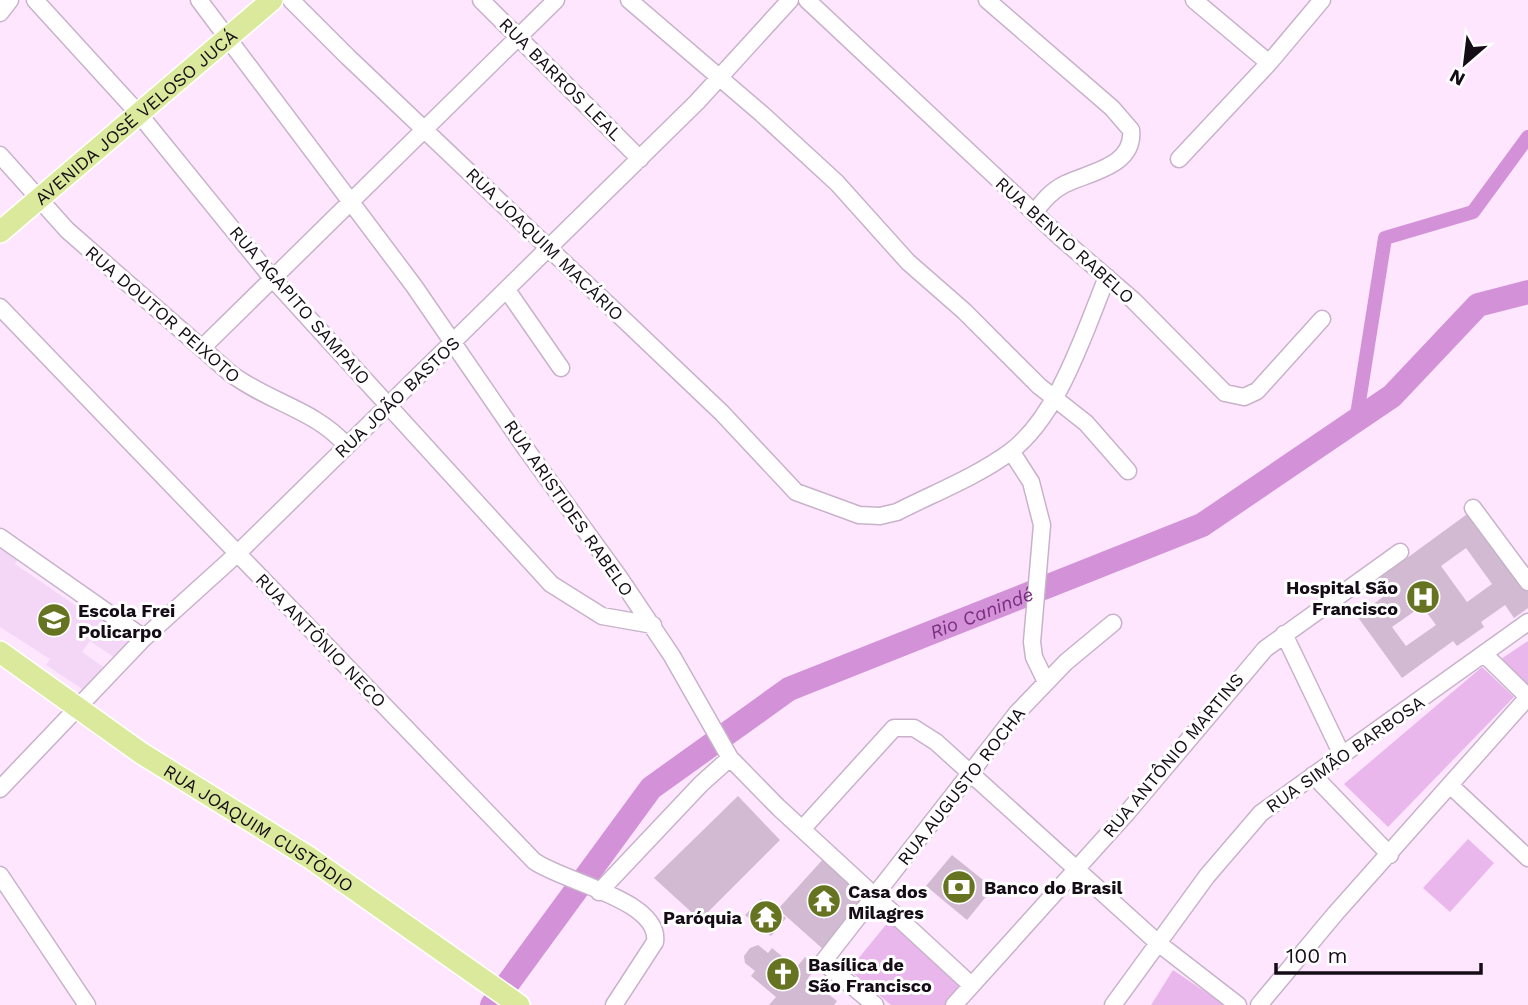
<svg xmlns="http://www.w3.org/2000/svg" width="1528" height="1005" font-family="'Work Sans',sans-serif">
<rect width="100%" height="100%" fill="#fee6ff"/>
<path fill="#f4d7f6" d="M0 548 17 560 15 564 88 614H98L143 645 127 666 90 641 82 652 116 676 94 697 46 665 50 659 0 627Z"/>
<path fill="#eab7ed" d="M1528 641V688L1527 690 1501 659Z
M1482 667 1514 697 1388 827 1344 784Z
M1468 839 1494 863 1450 912 1423 888Z
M893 916 977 985 961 1005H891L849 970Z
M1173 970 1225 1005H1151Z"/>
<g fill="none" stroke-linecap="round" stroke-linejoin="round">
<path stroke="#d392d7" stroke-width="14" d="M1356 421 1385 238 1473 212 1528 137"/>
<path stroke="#d392d7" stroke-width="24" id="s1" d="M492 1005 651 788 789 689 1202 525 1392 396 1478 305 1528 292"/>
</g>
<path fill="#d1bad2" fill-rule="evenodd" d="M1470 512 1528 592V608L1514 618 1505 605 1481 622 1484 627 1457 646 1453 641 1402 678 1357 616 1391 591 1381 577ZM1466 548 1492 584 1467 602 1441 566ZM1422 606 1436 625 1406 646 1392 627Z
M738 796 780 840 700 920 654 878Z
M952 855 993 888 967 920 926 886Z
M825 857 869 893 824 950 778 909Z
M761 899 786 918 771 936 745 915Z
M758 945 768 953 772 948 796 968 805 957 818 967 808 978 837 1001 834 1005H769L776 997 751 976 755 971 745 963 744 956 750 948Z"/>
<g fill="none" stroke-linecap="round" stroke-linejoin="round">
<g stroke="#c8b2ca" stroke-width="19">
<path id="minor" d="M35 0 139 114 272 278 551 584 602 616 653 625
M199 0 414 286 526 449 619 577 672 656 730 758 778 807 970 984
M291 0 348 57 722 413 796 492 859 515 880 516 897 512C934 493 976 477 1010 452 1059 415 1084 333 1107 277
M481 0 640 159
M629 0 762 114 837 183 908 262 964 311 1039 386 1086 423 1128 471
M807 0 1061 238 1133 300 1225 393 1244 397 1257 391 1322 319
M987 0 1112 108 1131 130C1135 166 1090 172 1065 184 1051 191 1043 201 1034 213
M1194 0 1269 63
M0 13 10 0
M0 155 67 230 230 373C268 402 314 409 346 445
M1179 159 1269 63 1322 0
M507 290 561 368
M0 307 534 861C563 882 661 900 655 942L614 1005
M202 348 556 0
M1011 451 1031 482 1042 525 1032 642 1034 657 1046 682
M1473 508 1528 582
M0 537 144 638
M1284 634 1342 755
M1484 654 1528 697
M1313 775 1390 855
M1451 786 1528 858
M0 789 144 638 238 553 697 102 790 0
M804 827 894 728H914L936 742 1158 943 1238 1005
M0 875 87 1005
M599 892 701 784 730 758
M875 1005 823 962 1017 713 1066 662 1113 623
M954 1005 1126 814 1265 649 1400 552
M1113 1005 1207 876 1261 813 1528 622
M1259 1005 1335 914 1528 697"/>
</g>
<g stroke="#fff" stroke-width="24">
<g id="major">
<path id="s2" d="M0 232 272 0"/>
<path id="s3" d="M0 652 141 753 310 858 519 1005"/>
</g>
</g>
<use href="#minor" stroke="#fff" stroke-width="16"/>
<use href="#major" stroke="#dbe99d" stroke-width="21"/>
</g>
<defs>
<g id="hospital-disc" transform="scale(1.75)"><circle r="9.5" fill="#667421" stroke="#fff"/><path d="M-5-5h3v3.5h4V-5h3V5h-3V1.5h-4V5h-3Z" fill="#fff"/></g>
<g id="school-disc" transform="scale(1.75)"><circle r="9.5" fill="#667421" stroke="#fff"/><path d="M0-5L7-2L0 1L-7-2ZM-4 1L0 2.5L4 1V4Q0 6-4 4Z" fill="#fff"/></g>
<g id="bank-disc" transform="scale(1.75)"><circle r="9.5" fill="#667421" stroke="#fff"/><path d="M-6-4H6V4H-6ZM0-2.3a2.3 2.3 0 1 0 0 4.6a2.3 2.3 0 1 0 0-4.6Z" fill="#fff"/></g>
<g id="temple-disc" transform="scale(1.75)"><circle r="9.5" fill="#667421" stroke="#fff"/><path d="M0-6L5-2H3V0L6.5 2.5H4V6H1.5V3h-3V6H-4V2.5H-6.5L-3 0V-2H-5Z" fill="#fff"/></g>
<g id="church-disc" transform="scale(1.75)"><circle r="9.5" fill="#667421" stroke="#fff"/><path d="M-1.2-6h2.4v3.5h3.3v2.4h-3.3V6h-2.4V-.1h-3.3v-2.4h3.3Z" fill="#fff"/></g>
</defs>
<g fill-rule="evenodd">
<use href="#hospital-disc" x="1423" y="597"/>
<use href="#school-disc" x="54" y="620"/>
<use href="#bank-disc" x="959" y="887"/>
<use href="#temple-disc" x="824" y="901"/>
<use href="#temple-disc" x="766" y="917"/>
<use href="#church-disc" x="783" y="974"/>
</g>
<g text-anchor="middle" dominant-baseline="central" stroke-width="6" stroke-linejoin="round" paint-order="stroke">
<g font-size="18" fill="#150d16" stroke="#fff">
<text transform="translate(561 79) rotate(45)">RUA BARROS LEAL</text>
<text stroke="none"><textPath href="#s2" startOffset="178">AVENIDA JOSÉ VELOSO JUCÁ</textPath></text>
<text transform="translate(1065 240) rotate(42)">RUA BENTO RABELO</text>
<text transform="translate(545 244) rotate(44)">RUA JOAQUIM MACÁRIO</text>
<text transform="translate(300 305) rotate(49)">RUA AGAPITO SAMPAIO</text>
<text transform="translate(163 314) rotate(41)">RUA DOUTOR PEIXOTO</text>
<text transform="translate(397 397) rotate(-44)">RUA JOÃO BASTOS</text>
<text transform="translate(569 508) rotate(55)">RUA ARISTIDES RABELO</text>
<text transform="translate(321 640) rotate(46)">RUA ANTÔNIO NECO</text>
<text transform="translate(1345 754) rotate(-35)">RUA SIMÃO BARBOSA</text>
<text transform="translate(1173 755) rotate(-50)">RUA ANTÔNIO MARTINS</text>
<text transform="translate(961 786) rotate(-52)">RUA AUGUSTO ROCHA</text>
<text stroke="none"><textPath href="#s3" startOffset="313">RUA JOAQUIM CUSTÓDIO</textPath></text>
</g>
<g font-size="18" font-weight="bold" fill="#150d16" stroke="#fff" text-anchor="start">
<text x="1398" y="587" text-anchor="end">Hospital São<tspan x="1398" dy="21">Francisco</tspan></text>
<text x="78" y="610">Escola Frei<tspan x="78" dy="21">Policarpo</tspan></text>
<text x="984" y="887">Banco do Brasil</text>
<text x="848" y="891">Casa dos<tspan x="848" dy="21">Milagres</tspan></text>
<text x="742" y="917" text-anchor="end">Paróquia</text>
<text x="808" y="964">Basílica de<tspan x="808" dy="21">São Francisco</tspan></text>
</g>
<g font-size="19" font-style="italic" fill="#782c7f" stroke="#fff">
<text stroke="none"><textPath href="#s1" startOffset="646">Rio Canindé</textPath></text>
</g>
</g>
<g transform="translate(1465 63) rotate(208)" stroke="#ffffff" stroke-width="5" paint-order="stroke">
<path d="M0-5L12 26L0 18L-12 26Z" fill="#150d16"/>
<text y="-10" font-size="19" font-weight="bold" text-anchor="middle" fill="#150d16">N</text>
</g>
<path d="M1276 963v10h205v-10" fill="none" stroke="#150d16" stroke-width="3.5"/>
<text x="1286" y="963" font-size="21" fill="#150d16" stroke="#ffffff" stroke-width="5" paint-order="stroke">100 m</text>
</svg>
